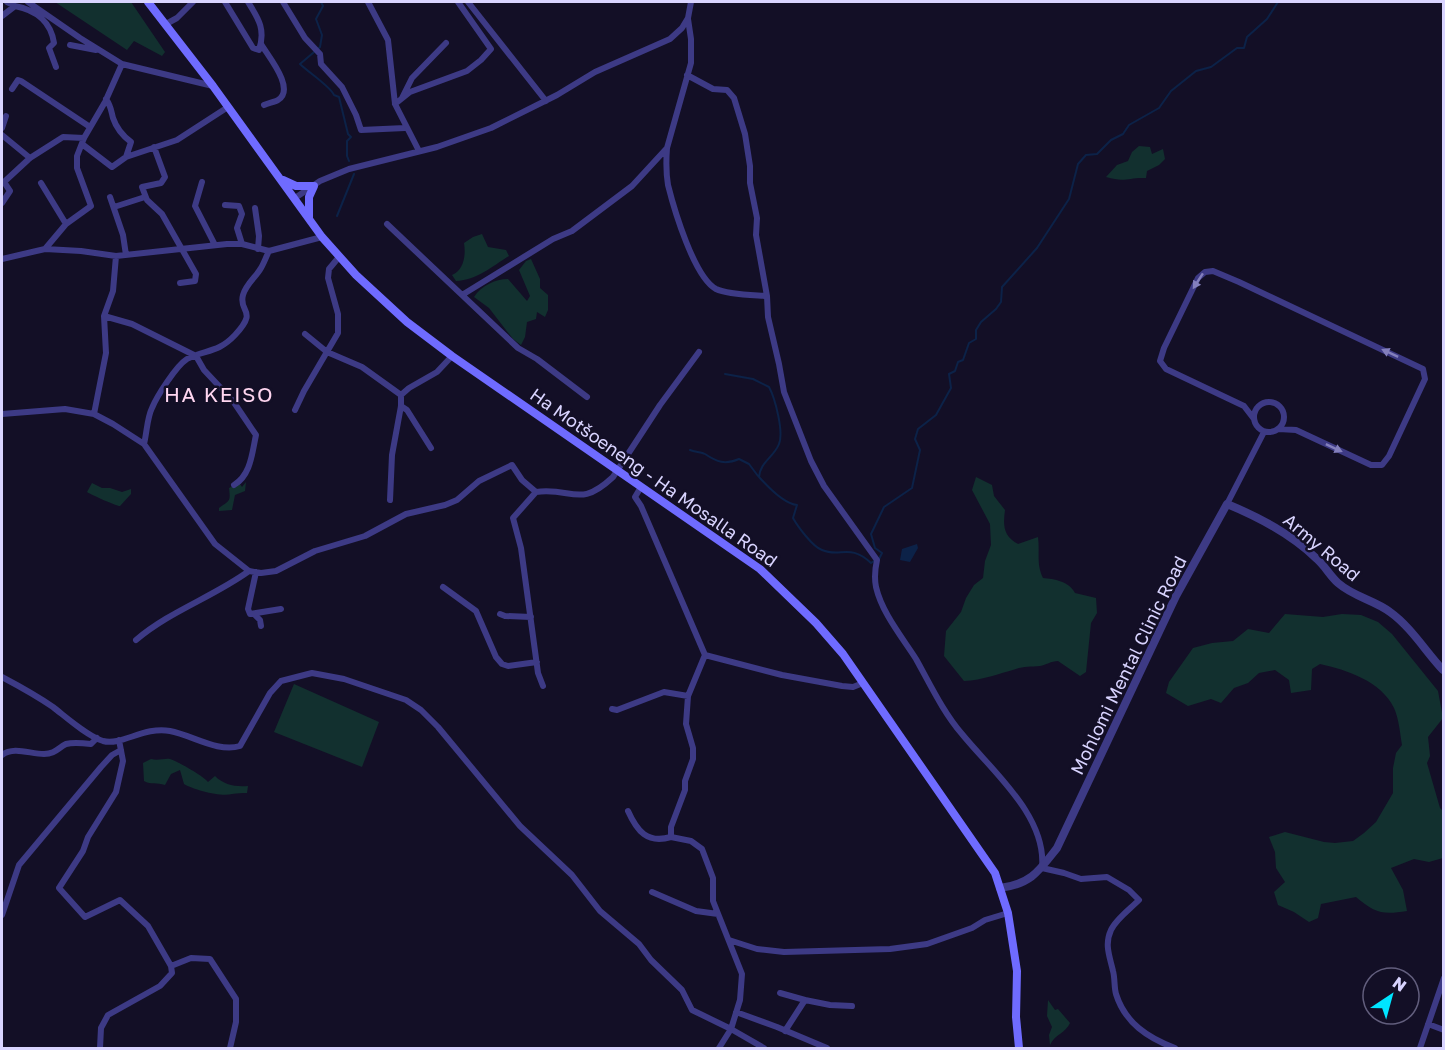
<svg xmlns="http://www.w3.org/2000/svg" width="1445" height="1050" font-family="'Golos Text',sans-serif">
<rect width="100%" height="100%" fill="#130f26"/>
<path fill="#12302f" d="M55 2H131L165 52 162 56 134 41 127 50Z
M1139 146 1150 147 1152 154 1163 149 1165 159 1159 165 1147 171 1146 178C1128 177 1126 183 1106 177L1117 165 1128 161 1132 152Z
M482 234 488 247 506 250 509 256C491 267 477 280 456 281L452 275C464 270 466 255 464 243L473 237Z
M531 259 540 279V288L548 295V310L545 317 537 312 536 319 527 322 525 337 521 345 513 339 489 308 474 297C481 286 495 279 508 279L527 301 530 296 519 270 526 261Z
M976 477 992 485 994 496 1005 510C1003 525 1003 536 1018 544L1038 537C1040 552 1036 564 1043 578 1054 579 1069 581 1075 593L1096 598 1097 613 1091 623 1086 672 1080 676 1058 661C1051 661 1046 665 1040 666 1031 667 1024 666 1016 669 998 674 983 680 964 681L944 656 946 631 961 612 966 598 974 585 983 578 985 561 991 545 990 524 972 490Z
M246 482 245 491 235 495 232 510 219 511V508C229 500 231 503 229 488L239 483 242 487Z
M92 483 102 488H110L122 492 131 489V494L120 506C116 506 92 495 87 492Z
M1285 614 1323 617 1342 614 1361 615 1378 622 1392 634 1438 691 1443 718 1428 737 1430 756 1427 763 1440 808 1443 811V858L1429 862 1414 859 1391 868 1403 890 1407 911C1382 915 1375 913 1356 897L1321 904 1318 918 1309 922 1294 912 1278 905 1274 892 1285 882 1276 868 1275 852 1269 837 1285 832 1324 842 1335 843 1353 841 1364 833 1376 822 1393 793V768L1396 753 1402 745C1400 733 1399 719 1394 708 1381 681 1347 670 1320 664L1312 669 1311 690 1291 693 1289 680 1275 670 1259 673 1248 683 1234 688 1221 703 1211 699 1188 706 1166 693 1169 682 1193 648 1212 643 1233 641 1248 629 1269 633Z
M294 684 379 722 362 767 274 732Z
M151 759C158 761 165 758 170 759 177 761 205 777 208 782L215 776C224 785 235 787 248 786L247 793C241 793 238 793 232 794 221 797 194 790 184 784L180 770 171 774 165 785C157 782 151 785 144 781L143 763Z
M1048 1000 1055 1010 1058 1009 1070 1023C1066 1033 1055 1034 1050 1045L1049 1035 1052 1027 1047 1016Z"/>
<path fill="#0c2248" d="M917 544 918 548 910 562 900 560 902 549Z"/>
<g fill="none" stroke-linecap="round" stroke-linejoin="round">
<path stroke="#0c2248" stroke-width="2" d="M321 2 323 6 316 19 322 35 320 47 300 64C308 72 331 87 334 95L339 97 348 134 351 137 347 141V156L349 161
M337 216 354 174
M725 374 753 379 769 387C775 398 784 432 779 444 774 457 760 462 759 477 768 487 784 504 797 505L793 518C798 527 813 547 822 550 840 558 850 543 871 563L874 561
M690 450C695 452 702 452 705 454 717 462 725 465 739 459L749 464 758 476
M879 559 882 553 875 548 871 534 884 507 912 488 920 450 915 439 918 429 936 415 951 388 949 374 955 371 958 362 963 360 969 343 976 339V330L981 322 996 309 1001 302 1002 287 1037 248 1069 199 1078 164 1086 155 1097 154 1111 140 1123 134 1129 125 1159 108 1171 91 1196 71 1211 67 1237 48H1244L1247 37 1267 19 1278 2"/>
<path stroke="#3d3a85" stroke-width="6" d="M7 2 15 6
M28 2 80 38 122 64 213 86
M225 2 253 48 259 50C266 29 258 18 248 2
M283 2 305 38 320 54 321 64 342 87 356 115 361 130 405 128
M368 2 388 40 395 104 419 151
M468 2 546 101
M2 16 15 6C36 10 51 22 54 43L49 48 56 67
M166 24 177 18 193 2
M261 44C268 56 296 89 278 100 275 102 268 103 264 105
M70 45 96 50
M687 75 713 89 727 90 734 98 745 134 750 166V183L757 218 756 235 767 296 768 317 779 364 784 392 811 461 824 486 877 560C875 569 874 577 876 587 882 613 902 637 916 659 930 684 943 712 962 734 992 771 1047 816 1042 868L1064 873 1081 879 1107 877 1129 890 1139 900C1130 909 1116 919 1111 930 1104 945 1110 957 1113 971 1115 978 1114 987 1116 994 1125 1023 1148 1038 1175 1048
M12 89 18 80 21 81 90 127
M402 98 412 78 446 43
M106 99C111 106 111 110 113 118 116 127 123 136 131 142L126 157
M395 104 410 92 467 71 481 60 491 49 458 2
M2 128 6 116
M2 135 30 158
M82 144 112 167 126 157 177 140 228 107
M154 147 165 177 161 183 142 187 147 200 162 214 196 274 195 281 180 283
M667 148C666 161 666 173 668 185 674 209 694 277 716 289 728 295 753 295 767 296
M202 182 195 206 215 245
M41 183 66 224
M110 197 123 235 126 255
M295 198 320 181 349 169 437 147 491 128 557 95 595 72 670 39 682 28 688 18 691 2
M2 203 10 191 4 182 30 158 63 137 84 138
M225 205 239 206 242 214 237 228 242 244
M114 207 145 197
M255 208 259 236 258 249
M387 224 518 348 537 359 587 397
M45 249 66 224 91 206 77 168V156L84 138 105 102 122 64
M2 259 45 249 81 251 116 256 227 244H242L269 251 322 237
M462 295 553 239 572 231 632 186 667 148 691 63V39L688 19
M104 316 132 324 196 356 204 370 233 401 256 435C252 453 251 475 234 485
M305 334 327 352 362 367 401 395
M1254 417a15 15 0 1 1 30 0a15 15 0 1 1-30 0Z
M401 406 407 410 431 448
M295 410 304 391 338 333V314L328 278 329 269 339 257
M2 414 65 409 94 414 113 424 144 444 215 544 249 571 261 573 276 571 315 551 365 536 406 514 445 505 457 500 479 481 512 465 522 480 536 492 513 518 521 548 538 673 543 686
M94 414 106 353 104 316 113 291 116 256
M1254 419 1244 406 1166 369 1160 361 1164 348 1198 278 1205 272 1213 271 1239 282 1423 369 1425 379 1389 456 1382 465H1371L1296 430 1279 429
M144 444C147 432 147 418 152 408 157 396 176 366 187 359 205 349 217 354 235 335 259 309 238 313 243 295 246 284 256 277 261 268 264 263 266 257 269 251
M641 487 635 497 641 506 705 655 688 696 686 724 693 748V759L685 781V790L671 827V837L691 841 702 849 713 878V901L742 974 740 1000 731 1029 719 1048
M536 492C573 487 579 509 613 477L660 405 699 352
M390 500 392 455 401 406V395L409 388 437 372 452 356
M1227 504 1264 432
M256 572 248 609 250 614 281 609
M443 587 476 611 496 657 502 664 508 666 537 662
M254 614 260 620 261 626
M500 614 505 616 531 617
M136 640C170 611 213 597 249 571
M705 655 782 675 842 686 853 687 863 683
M2 677C19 686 37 696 53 707 66 717 87 736 103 741 122 746 144 726 170 731 192 735 218 753 240 746L270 693 281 681 312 673 344 679 406 700 421 710 438 727 520 826 572 875 600 911 639 944 651 960 682 990 692 1010 731 1029 764 1048
M612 709 617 710 664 692 688 696
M2 755C14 746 30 754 44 754 55 754 58 748 66 744 73 742 83 743 91 744L97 738
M628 811C637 831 647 844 671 837
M652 892 696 911 718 914
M2 915 19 865 101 767 112 755 121 750
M729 940 757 949 784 952 890 949 927 944 972 928 985 920 1008 913
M171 966 191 958 210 959 236 999V1022L230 1048
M780 993 805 1000
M736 1012 777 1027 827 1048
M1428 1024 1444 1030
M785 1031 805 1000 830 1005 852 1006
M100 1048 101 1028 108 1015 160 986 172 973 171 966 148 926 120 900 85 917 59 888 83 851 88 837 116 792 123 761 119 740
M1420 1048 1444 978"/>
<path stroke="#3d3a85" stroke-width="8" d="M1000 888C1031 884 1039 871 1057 848L1176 596 1227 504C1261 518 1291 534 1317 559 1325 566 1330 576 1338 583 1354 597 1374 600 1390 612 1411 627 1426 652 1443 670"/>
<path stroke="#6f6bff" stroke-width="8" d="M148 2 213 86 322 237 356 275 407 322 452 356 760 569 816 623 843 654 995 873 1008 913 1017 971 1016 1017 1019 1048
M283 180 296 186H314L309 197V218"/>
</g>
<defs><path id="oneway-solid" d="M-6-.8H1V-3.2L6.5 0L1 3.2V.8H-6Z" transform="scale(1.5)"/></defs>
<g fill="#837fbc">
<use href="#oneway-solid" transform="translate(1198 281) rotate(123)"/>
<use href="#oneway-solid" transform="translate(1390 353) rotate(-155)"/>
<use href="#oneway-solid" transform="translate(1334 448) rotate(25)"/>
</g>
<g text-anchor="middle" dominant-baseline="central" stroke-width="5" stroke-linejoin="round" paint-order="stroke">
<g font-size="18" fill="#d9d4ff" stroke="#130f26">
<text transform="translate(654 477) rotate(35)">Ha Motšoeneng - Ha Mosalla Road</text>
<text transform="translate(1322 547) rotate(40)">Army Road</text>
<text transform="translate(1128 665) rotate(-64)">Mohlomi Mental Clinic Road</text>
</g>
<g font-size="21" letter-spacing="1.5" fill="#ffd6f0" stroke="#130f26">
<text x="219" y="394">HA KEISO</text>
</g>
</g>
<rect width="1445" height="1050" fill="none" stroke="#d9d4ff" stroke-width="6"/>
<g transform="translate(1391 996) rotate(36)"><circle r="28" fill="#130f26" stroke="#625e7d" stroke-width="1.5"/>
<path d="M0-4.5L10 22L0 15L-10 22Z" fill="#00e5ff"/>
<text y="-9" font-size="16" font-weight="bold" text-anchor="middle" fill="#d9d4ff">N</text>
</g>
</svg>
